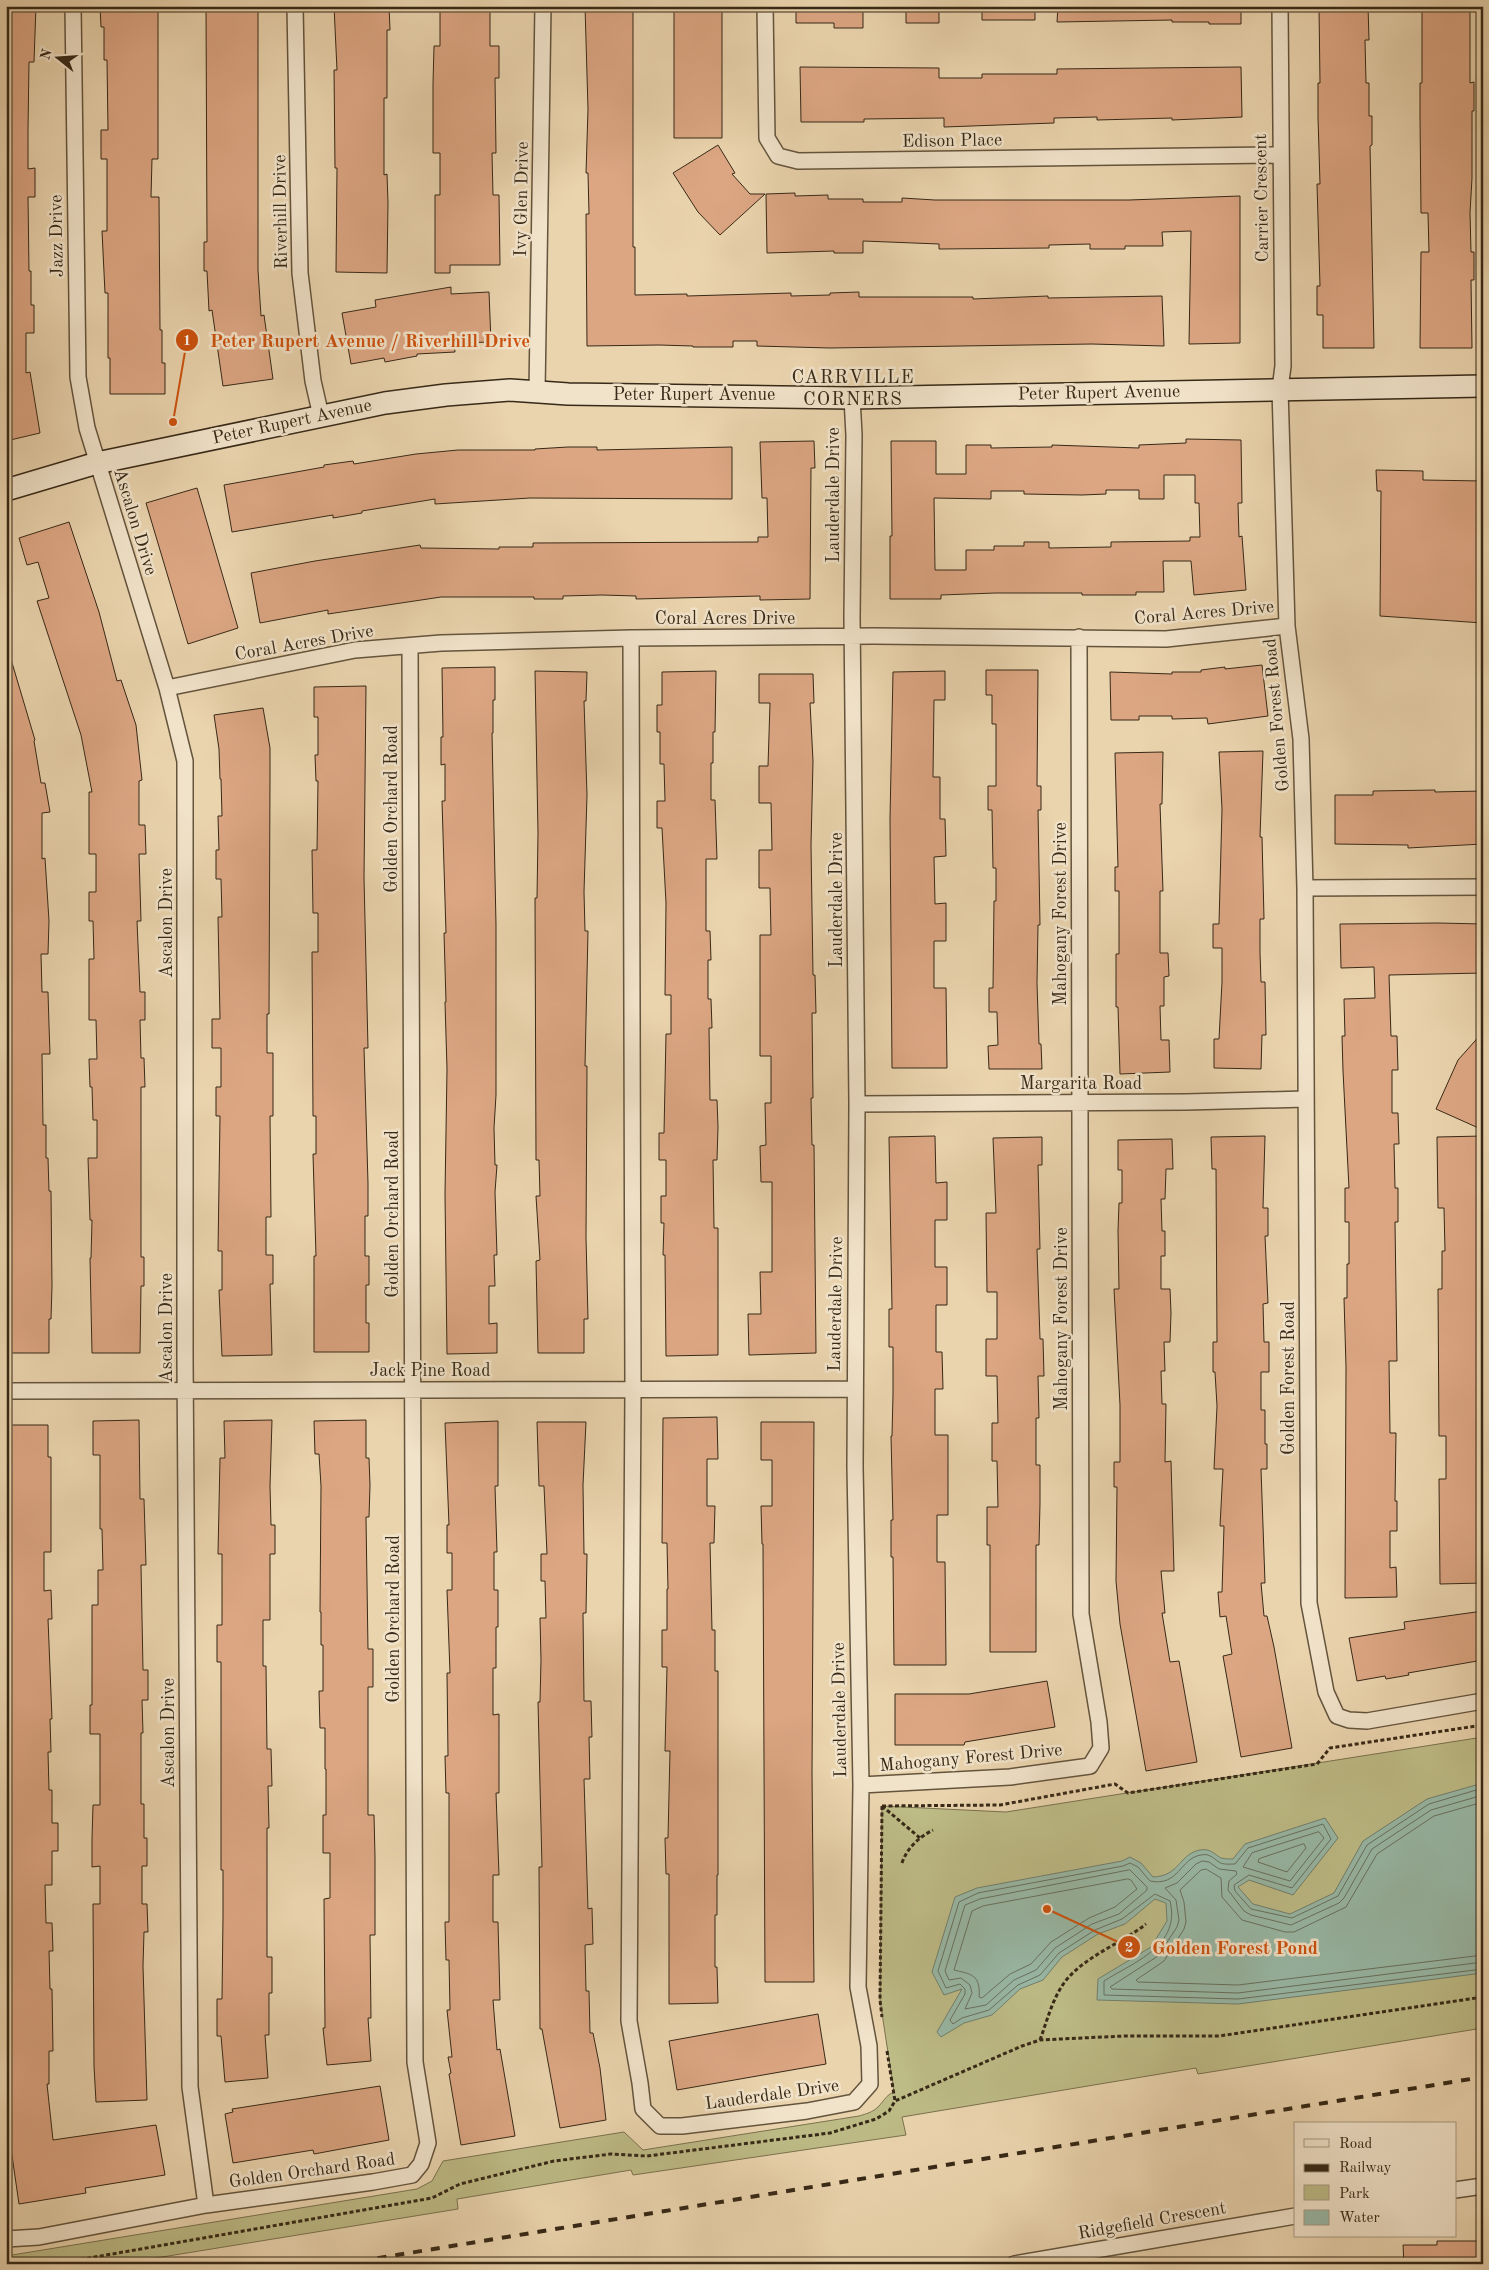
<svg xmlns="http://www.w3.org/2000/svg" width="1489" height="2270" font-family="'Old Standard TT',serif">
<rect width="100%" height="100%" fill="#ead4ae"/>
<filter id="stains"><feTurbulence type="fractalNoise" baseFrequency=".004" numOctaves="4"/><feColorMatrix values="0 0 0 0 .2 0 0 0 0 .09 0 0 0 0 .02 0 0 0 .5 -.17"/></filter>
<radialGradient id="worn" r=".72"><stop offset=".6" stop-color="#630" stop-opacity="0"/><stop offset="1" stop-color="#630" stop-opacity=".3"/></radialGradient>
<path fill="#bdbb86" stroke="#7a724e" d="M1483 1737V2028L1198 2074 1196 2068 902 2117 906 2135 633 2175 631 2170 457 2199 458 2209 119 2264H6V2256L417 2189 432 2181 443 2161 624 2132 643 2150 859 2116C866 2114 873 2112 878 2107 884 2101 886 2095 894 2092L880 2000 882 1806 1006 1812Z"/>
<path fill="#98b8a6" stroke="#717f6d" d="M1483 1783V1973L1238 2004 1097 2000 1098 1979 1151 1947 1167 1921 1166 1903 1155 1899 1125 1924 1098 1934 1062 1957 1043 1980 1020 1989 992 2015 964 2023 941 2037 937 2032 962 1989 944 1995 932 1972 955 1897 977 1888 1122 1861 1130 1857 1141 1863 1153 1877C1180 1876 1179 1854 1200 1850 1210 1848 1214 1854 1221 1858 1225 1859 1230 1859 1233 1859L1245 1844 1325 1818 1338 1838 1293 1895 1249 1880 1238 1887 1253 1904 1290 1914 1334 1893 1363 1841 1427 1799Z"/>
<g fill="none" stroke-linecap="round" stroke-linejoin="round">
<path stroke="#68705e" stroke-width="1" d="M1483 1788 1429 1804 1367 1845 1338 1896 1292 1918 1251 1909 1235 1891 1234 1885 1249 1875 1292 1888 1331 1839 1323 1824 1248 1848 1235 1864C1230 1864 1223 1865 1219 1862 1213 1858 1209 1853 1201 1855 1180 1858 1179 1887 1150 1881L1138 1867 1130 1863 1123 1866 978 1893 959 1902 938 1971 946 1988 960 1984 965 1989V1994L950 2020 953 2024 962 2018 989 2010 1018 1985 1040 1975 1059 1953 1095 1930 1122 1919 1155 1894 1170 1901C1181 1946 1134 1962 1104 1981V1995L1238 1999 1483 1969
M1483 1795 1431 1810 1372 1849 1344 1898 1339 1903 1291 1925 1251 1915 1244 1911 1228 1890 1229 1881 1237 1874 1236 1871 1219 1869 1209 1862 1202 1861 1196 1864 1177 1883 1165 1888 1176 1900 1179 1920 1177 1927 1158 1956 1110 1987 1112 1989 1238 1993 1483 1962
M1483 1802 1434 1816 1377 1854 1346 1907 1294 1932H1285L1242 1920 1222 1897 1221 1878 1206 1869 1201 1870 1180 1890 1184 1902 1186 1922 1184 1929 1164 1961 1136 1980 1138 1982 1238 1985 1483 1955
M1319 1832 1324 1838 1290 1881 1243 1867 1252 1853Z
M1304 1844 1306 1848 1287 1872 1258 1862 1259 1859Z
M1130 1870 1147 1887V1890L1119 1914 1092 1924 1055 1948 1036 1970 1014 1980 986 2005 965 2009 972 1993 970 1985 961 1978 949 1980 945 1971 965 1905 980 1899Z
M1128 1879 1131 1880 1137 1889 1115 1907 1089 1918 1051 1942 1031 1964 1010 1974 982 1998 979 1997C981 1974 970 1974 954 1970L972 1911 983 1906Z"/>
</g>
<path fill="#dca683" stroke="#372917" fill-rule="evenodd" d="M6 6H36L34 62H29L28 129V169L35 168V197H28L29 271H31V305H34V333H26V373L30 372 40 433 6 441Z
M100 6H158V159H152L151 197H159L160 330H162V363H165V394H110V358H108V293H105L102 231H107V159H101V130H108L107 60H104V27H101Z
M206 6H258V270L261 316 264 315 273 379 223 386 212 310 209 311 207 271H204V242H207Z
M334 6H389L390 30H387V98H384V175L387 174 388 203 387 273 336 272 337 168H335L334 70H337Z
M585 6H633V247H635V295L687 294V296L791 293V296L830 295V293L859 292V297H973V299L1048 296V298L1162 296 1164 346 1092 344 830 348 757 346V341H733V347H693V346L659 345 587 346 586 214H589L588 173H586L588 109Z
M674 6H722V138H674Z
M796 6H863V28H834V23H796Z
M906 6H939V23H906Z
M982 6H1035V20H982Z
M1058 6H1241V24H1209V22H1172V20L1057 22Z
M1368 6 1369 40H1365L1366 83H1369V116H1372V145L1370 146 1374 348H1323V315H1317V286H1320L1317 184H1320L1318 117V83H1320L1319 7Z
M1422 6H1470V83L1474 82V111H1472V178L1470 213 1471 252H1474V280H1471L1472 348H1420L1421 252H1429L1428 213H1421L1420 117V83H1422Z
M440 8H490V46H499V78H495L496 153H492L493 195H499L500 265H450V273H435V195H440V153H433V84L434 46H440Z
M800 67 939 68V78H982V74H1057V69L1241 67 1242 117 1172 120V118L1097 120V117L1054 118V123L944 127V118L864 119V122H801Z
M718 145 735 173 732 174 750 194H765L720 235 698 212 673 173Z
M795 193V196L828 195V199H863V202H902V198L935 200H1129L1240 196V343L1189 344 1191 231 1162 232 1163 246H1125V249H1090V244L1049 245V248L939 249V244L863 241V253H834V251L767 253 766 194Z
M451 287V294L489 292 491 342 454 343 455 352 417 354V356L385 362 384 358 351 364 342 313 376 307 375 300Z
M1186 439 1241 440 1242 503H1238L1239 537 1242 536 1246 590 1194 595 1191 561H1163L1164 592H1136V595H1082V593H995L941 595V599H890V536H892L891 441H936V474H966V445H991V448L1052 447V445L1139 448V445L1186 443ZM1164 475H1195V503H1199L1200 537H1190V541L1111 542V547L1049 548V542H1024V546H994V550H966V570H935L934 498 991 499V491H1024V494L1082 495 1106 494V490H1139V499H1164Z
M814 441 815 468H811L810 599 760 600V596L636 599V596L602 595 563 596V599H534V597H441L328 614V610L260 623 251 573 315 561 420 545 421 548 499 549V547H533V543L758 542V537H768L767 498H762L760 442Z
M568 447H597V450L732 447V499L530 498 435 504V499L362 511V513L333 518V515L232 532 224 485 324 467V465L353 461 354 464 416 454 458 450H535V449Z
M1376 470 1423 471V480L1483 481V623L1380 616 1381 491H1377Z
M197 488 238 628 188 644 146 503Z
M69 522 99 612 117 681 121 680 136 725 142 780 139 781V825H145L146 854H139L141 921H137L140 992H145V1020H140L141 1058H144L145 1087H141V1257H144V1286H141L140 1353H92L90 1258H91L92 1220H90L88 1158H97V1120H93L92 1087H90L89 1059H97L96 1020H89V959H94L93 921H89V892H96V854H89V792H92L81 735 37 601 49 598 38 562 27 565 19 538Z
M6 656H10L35 740 34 741 41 783H45L50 812 42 813V859L45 858 49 921 48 954H41L42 992H48L49 1025 50 1054H42L43 1125H46V1158H48L49 1191H51L52 1286 51 1319H49V1353H6Z
M1262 665 1268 716 1208 724 1207 718 1172 719V716H1139V720H1111L1110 672 1172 674V672H1201V670L1225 667V669Z
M495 667V700H493V733H492L496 925V1095L494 1128 495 1165H497L495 1192 497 1255H494L495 1286H489V1324L497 1323V1353L447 1354 445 1194 447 1069 445 1002H446L444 933H446L442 801H445V764L441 765V737H443L442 668Z
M986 670H1038L1037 786H1041V810H1038L1040 925H1038L1037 983 1039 1044H1041L1042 1069H989L988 1046 998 1045 997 1012H989V988H993L994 901H996V868H993L992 810H988V786H996V724H992V695H986Z
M535 671 587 672 586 701H584L587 795 584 892 585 931H588L585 1066H587L586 1237 588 1319H584V1353H538L536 1261 540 1260 536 1196H540L539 1160H536L535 898H537L538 833Z
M716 671 715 732H713V763H711V800H715L717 859H706V931H710L711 960H708V999H711L712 1028H709L710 1100H717L718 1127 717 1160H713L714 1228H718V1355L666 1356 665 1255H663L664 1223H661V1196H666V1160H659V1133H664L666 1034H671V995H665L666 903 662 828H657V801H665L664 764H660V732H657V705H662V672Z
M945 671V700H934L933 777H940V819H945L946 856 934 857 935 904 946 903V941H934V988H946L947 1068H892L890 819 893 672Z
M759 674H813L814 703H810L813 761 811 845 813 975H815L816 1013H812L813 1098H811L812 1145H814L816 1353 749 1355 748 1314H761L760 1272H772V1182H761L760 1146 766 1145 765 1103H771V1056H760V935H771L770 888H759V850H772L771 803H759V766H768L770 703H759Z
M366 686 364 878 368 1048H364L368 1183V1216H365V1256H369V1285H366V1323H369V1352H314V1256H316L313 1154H316V1116H313L312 952H318V913H313L312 850H317L318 781H316L315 755H318V717H314V687Z
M263 708 270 748V778L269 1014H267V1053H273V1116H270L271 1217H266V1255H273V1284H270L272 1355 222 1356 219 1290H222V1251H218L220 1116H216V1087H221V1048H212V1019H220L218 917H222L221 879H216V850H219L218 816H222L221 779H220L219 749 214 715Z
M1263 751 1260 837H1262L1264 919H1260V953L1261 982H1265L1266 1035H1262L1261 1069 1214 1068V1039H1219L1222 982V948H1213V924H1219L1222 809 1219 752Z
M1163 752 1162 804H1160L1163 891H1160V953H1168L1169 976 1164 977V1006H1160L1161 1040H1169L1170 1072 1120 1074 1118 1007H1116V954H1119V891H1115V867H1118L1115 753Z
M1435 790V792L1483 791V844L1408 848V845L1335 844V795H1373V791Z
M1438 923 1483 924V973L1389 975 1391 1036H1397L1398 1070H1392V1113H1398L1399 1144H1394L1395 1188H1398V1222H1395L1397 1361H1389L1390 1433H1396L1395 1501H1397V1531H1390V1568L1396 1567 1397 1597 1345 1598 1346 1367 1344 1298H1347V1264H1349V1222H1345V1188H1349L1343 1071 1342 1036H1345L1344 999 1375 998 1374 967 1341 968 1340 924Z
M1483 1032V1130L1436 1109 1458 1060Z
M935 1136 936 1183 947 1182V1220H935V1267H947V1305H936V1352H942L943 1389H935V1435H948V1515H937V1562H945L946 1665H894L893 1557H891V1520H893L891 1436H892L893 1394V1347H889V1309H892L889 1137Z
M1265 1136 1263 1208H1268V1236H1265L1268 1303 1263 1304 1264 1342H1269V1372H1261V1410H1265V1444H1267V1469H1261L1265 1583H1261L1264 1616H1267L1274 1647 1292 1748 1241 1757 1223 1656 1232 1654 1226 1616 1220 1617 1218 1592H1222L1224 1526H1220L1223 1469H1214L1217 1406 1215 1372H1213V1342H1217L1216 1169H1212L1211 1137Z
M1483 1136V1583L1440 1584 1439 1479H1446V1436H1439L1438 1289H1442V1251H1445L1444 1208H1438L1437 1137Z
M1042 1137V1165H1038L1040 1249H1037L1040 1339H1043L1044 1376H1038L1039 1418H1036V1465H1040V1503L1039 1545H1036V1652H990V1545H987V1507H998L997 1461H992V1423H998L997 1376H986V1339H997V1292H987L986 1213H996L993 1138Z
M1172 1139 1173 1169H1166L1165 1199H1161L1162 1231H1165V1256H1161V1289H1170L1171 1313 1170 1342H1164L1165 1371H1161L1162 1404H1166L1165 1462 1171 1461 1174 1571H1161L1165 1613H1162L1170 1662 1179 1661 1197 1762 1146 1771 1120 1624 1116 1581 1117 1487H1114V1462H1120V1405L1114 1289H1119L1118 1231 1119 1203H1122V1170H1118V1140Z
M717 1417 718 1459H707V1506H715L714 1543H710L712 1630H715V1671H718V1875H717V1915H715V1967H717L718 2003 669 2004V1874H666L665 1838H668L670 1751H665L667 1667H662V1630H667V1589H668L667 1543H662L663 1418Z
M139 1420 140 1499H144L146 1565H141L143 1670H148V1700H142L143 1733H141V1804H144V1838H147V1866H142V1904H147L148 1932H144L143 1966 147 2100 96 2102 94 2066 93 1904H100V1866L92 1867V1839L93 1805H100V1734H90V1705H92V1605H98V1570H103L102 1529H100V1455H93V1421Z
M272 1420 270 1486 271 1525H275V1554H270V1620H263V1666H266L267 1749H271L272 1786H268L269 1828H267V1957H272V1993H269V2035H265L268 2078 225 2082 221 2036H217V1999H222L223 1916V1870H221V1662H217V1625H222V1554H218L220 1458H225L224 1421Z
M366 1420V1458H369L370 1485 369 1517H366L368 1649H373V1687H368V1815H374L375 1857V1935H370L371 2018H368L371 2061 327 2065 323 2028H325L324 1899 330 1898V1853H323V1815H326V1769H325V1728H320L319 1691H323V1645H321V1612H320L321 1486 319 1454H315L314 1421Z
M498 1421V1486H495L497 1552H494V1590H498V1627H496V1668H493V1715L499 1714V1793H496L499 1875H493V1922H498L500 2000H493L497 2050 500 2049 515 2136 461 2145 449 2074 451 2073 448 2057H452L447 2010H450L449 1960H446L445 1922H449V1793H446L445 1756H448L447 1673H450L447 1590H452V1553H447V1525H449L445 1423Z
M537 1422H586L583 1485 584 1554H587L586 1613H583L584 1701H591L592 1737H589L590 1779H584L588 1909 592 1908 593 1944 585 1945 586 1991H589L590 2033H593L600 2068 606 2120 560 2128 542 2029H540L539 1867H542L538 1702H540L541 1660 540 1618H546L545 1581H541V1554H547L544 1486H539Z
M761 1422H814L812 1773 814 1982H765L763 1544H762L761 1506H772V1460H761Z
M6 1425H48V1457H51V1552H44V1591L51 1590 52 1619H48L52 1719H50L51 1752H48L49 1790H52V1823H58V1851H52V1885H45L46 1923H52L53 1951H49L50 1989H52L53 2051H49V2084H47L53 2140 156 2125 165 2175 85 2188 86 2193 19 2204 6 2114Z
M1483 1611V1660L1408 1673 1409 1675 1386 1679 1385 1676 1357 1681 1349 1638 1405 1629 1404 1622Z
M1047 1681 1055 1727 965 1742 964 1745H895V1694H969Z
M818 2014 826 2064 677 2090 669 2041Z
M380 2086 389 2140 314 2154 313 2150 233 2163 225 2114 233 2112 232 2109Z
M1437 2241H1483V2264H1404L1403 2245H1437Z"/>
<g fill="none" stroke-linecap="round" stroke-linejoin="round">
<g stroke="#64543d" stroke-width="18">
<path id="street" d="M73 6 78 377 87 428 167 688 185 761V1360L190 2087 206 2205
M295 6 300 273 313 381 321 416
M765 6 767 138 778 156 798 161 1280 155
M1280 6 1283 366 1280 389 1287 626 1301 739 1305 888 1309 1603 1326 1692 1337 1716 1349 1720 1367 1721 1483 1701
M537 392 543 6
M631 638 633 1389 629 2021 640 2083 643 2109 660 2126H682L807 2111 854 2102 870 2084 869 2046 858 1987 861 1785 855 1467 857 1104 852 617 854 435 852 398
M167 688 355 650 441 643 631 638 874 636 1166 639 1287 626
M1305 888 1483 887
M857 1104 1186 1102 1306 1099
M6 1391 854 1389
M861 1785 1010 1777 1090 1766 1101 1748 1099 1722 1081 1614 1079 637
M1455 2190 1483 2186
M6 2239 39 2237 206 2205 373 2182 412 2175 421 2164 428 2143 415 2062 410 646
M1014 2264 1295 2216"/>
</g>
<g stroke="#372917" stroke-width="24">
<path id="secondary" d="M6 490 97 463 385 403 446 395 510 390 568 394 852 398 1483 386"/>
</g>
<path stroke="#372917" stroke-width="3" stroke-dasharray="4 2.5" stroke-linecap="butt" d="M882 1806 1000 1805 1115 1784 1128 1793 1317 1764 1330 1748 1483 1725
M882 1806 880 2000 882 2017
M882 1806 920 1838
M902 1863C907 1848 919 1837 933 1830
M1040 2040C1047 2021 1052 2000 1064 1983 1084 1956 1121 1944 1146 1924
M887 2051 895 2101
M55 2264 432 2198 460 2184 554 2161 611 2154 647 2156 830 2133 876 2119 889 2111 895 2101 1022 2046 1040 2040 1124 2036H1219L1483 1997"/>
<use href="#street" stroke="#f1e3ca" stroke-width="15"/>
<use href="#secondary" stroke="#f1e3ca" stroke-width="21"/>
<path stroke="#372917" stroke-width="4" stroke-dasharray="9 9" stroke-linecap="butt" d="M342 2264 1483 2077"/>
</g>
<g text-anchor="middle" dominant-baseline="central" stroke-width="5" stroke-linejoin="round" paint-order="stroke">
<g font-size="18" fill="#372917" stroke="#f1e3ca">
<text transform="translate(952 141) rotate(-1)">Edison Place</text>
<text transform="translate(1262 198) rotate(-91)">Carrier Crescent</text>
<text transform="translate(522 199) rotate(-89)">Ivy Glen Drive</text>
<text transform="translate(281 212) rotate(-91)">Riverhill Drive</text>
<text transform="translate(57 236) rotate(-91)">Jazz Drive</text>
<text transform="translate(1099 393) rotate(-1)">Peter Rupert Avenue</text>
<text x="694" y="395">Peter Rupert Avenue</text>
<text transform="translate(292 422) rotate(-12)">Peter Rupert Avenue</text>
<text transform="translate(834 495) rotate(-90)">Lauderdale Drive</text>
<text transform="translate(135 522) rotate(73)">Ascalon Drive</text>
<text transform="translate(1204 613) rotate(-5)">Coral Acres Drive</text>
<text x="725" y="619">Coral Acres Drive</text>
<text transform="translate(304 643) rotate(-10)">Coral Acres Drive</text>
<text transform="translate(1277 715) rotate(-95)">Golden Forest Road</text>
<text transform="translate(392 809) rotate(-90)">Golden Orchard Road</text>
<text transform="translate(837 900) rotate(-90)">Lauderdale Drive</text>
<text transform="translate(1061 914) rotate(-90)">Mahogany Forest Drive</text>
<text transform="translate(167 923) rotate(-90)">Ascalon Drive</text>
<text x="1081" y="1084">Margarita Road</text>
<text transform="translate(393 1214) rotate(-90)">Golden Orchard Road</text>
<text transform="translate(836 1304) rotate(-89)">Lauderdale Drive</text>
<text transform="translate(1062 1319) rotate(-90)">Mahogany Forest Drive</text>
<text transform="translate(167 1328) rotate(-90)">Ascalon Drive</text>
<text x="430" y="1371">Jack Pine Road</text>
<text transform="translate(1289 1378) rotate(-90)">Golden Forest Road</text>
<text transform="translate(394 1619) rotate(-90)">Golden Orchard Road</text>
<text transform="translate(840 1710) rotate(-91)">Lauderdale Drive</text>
<text transform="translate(169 1733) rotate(-90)">Ascalon Drive</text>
<text transform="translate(971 1758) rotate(-5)">Mahogany Forest Drive</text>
<text transform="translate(772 2095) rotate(-8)">Lauderdale Drive</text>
<text transform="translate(312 2171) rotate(-8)">Golden Orchard Road</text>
<text transform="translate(1152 2221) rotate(-10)">Ridgefield Crescent</text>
</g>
<g font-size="19" letter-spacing="1" fill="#372917" stroke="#f1e3ca">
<text x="853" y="378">CARRVILLE<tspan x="853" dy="22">CORNERS</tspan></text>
</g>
</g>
<path fill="none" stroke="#cd520e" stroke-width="2" d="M173 422L187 340M1047 1909L1129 1947"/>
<g fill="#cd520e" stroke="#f1e3ca" stroke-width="2">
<circle cx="173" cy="422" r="5"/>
<circle cx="1047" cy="1909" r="5"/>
<circle cx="187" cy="340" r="12"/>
<circle cx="1129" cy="1947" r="12"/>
</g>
<g font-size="15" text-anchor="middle" font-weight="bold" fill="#fff">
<text x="187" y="345">1</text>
<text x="1129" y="1952">2</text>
</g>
<g font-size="19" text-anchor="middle" font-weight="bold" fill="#cd520e" stroke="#f1e3ca" stroke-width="5" stroke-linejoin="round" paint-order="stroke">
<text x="370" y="347">Peter Rupert Avenue / Riverhill Drive</text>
<text x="1235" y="1954">Golden Forest Pond</text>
</g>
<rect width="1489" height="2270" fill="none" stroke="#ead4ae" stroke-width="25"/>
<rect x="8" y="8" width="1474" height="2255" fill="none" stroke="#372917" stroke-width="2.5"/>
<rect x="12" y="12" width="1464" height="2245" fill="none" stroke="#372917"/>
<rect x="1294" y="2122" width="162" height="115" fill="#f1e3ca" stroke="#a79982"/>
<rect x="1304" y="2139" width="25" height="8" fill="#f1e3ca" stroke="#a79982"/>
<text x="1339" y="2148" font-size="15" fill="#372917">Road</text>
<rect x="1304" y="2164" width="25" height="8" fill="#372917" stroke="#a79982"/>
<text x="1339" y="2172" font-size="15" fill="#372917">Railway</text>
<rect x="1304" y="2185" width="25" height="15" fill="#bdbb86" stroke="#a79982"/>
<text x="1339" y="2198" font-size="15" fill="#372917">Park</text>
<rect x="1304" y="2210" width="25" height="15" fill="#98b8a6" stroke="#a79982"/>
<text x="1339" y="2222" font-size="15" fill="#372917">Water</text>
<g transform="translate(58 58) rotate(287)" stroke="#f1e3ca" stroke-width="4" paint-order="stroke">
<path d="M0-4L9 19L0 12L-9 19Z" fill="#372917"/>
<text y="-8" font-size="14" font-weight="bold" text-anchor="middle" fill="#372917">N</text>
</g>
<rect width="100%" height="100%" filter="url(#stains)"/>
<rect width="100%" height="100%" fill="url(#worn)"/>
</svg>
